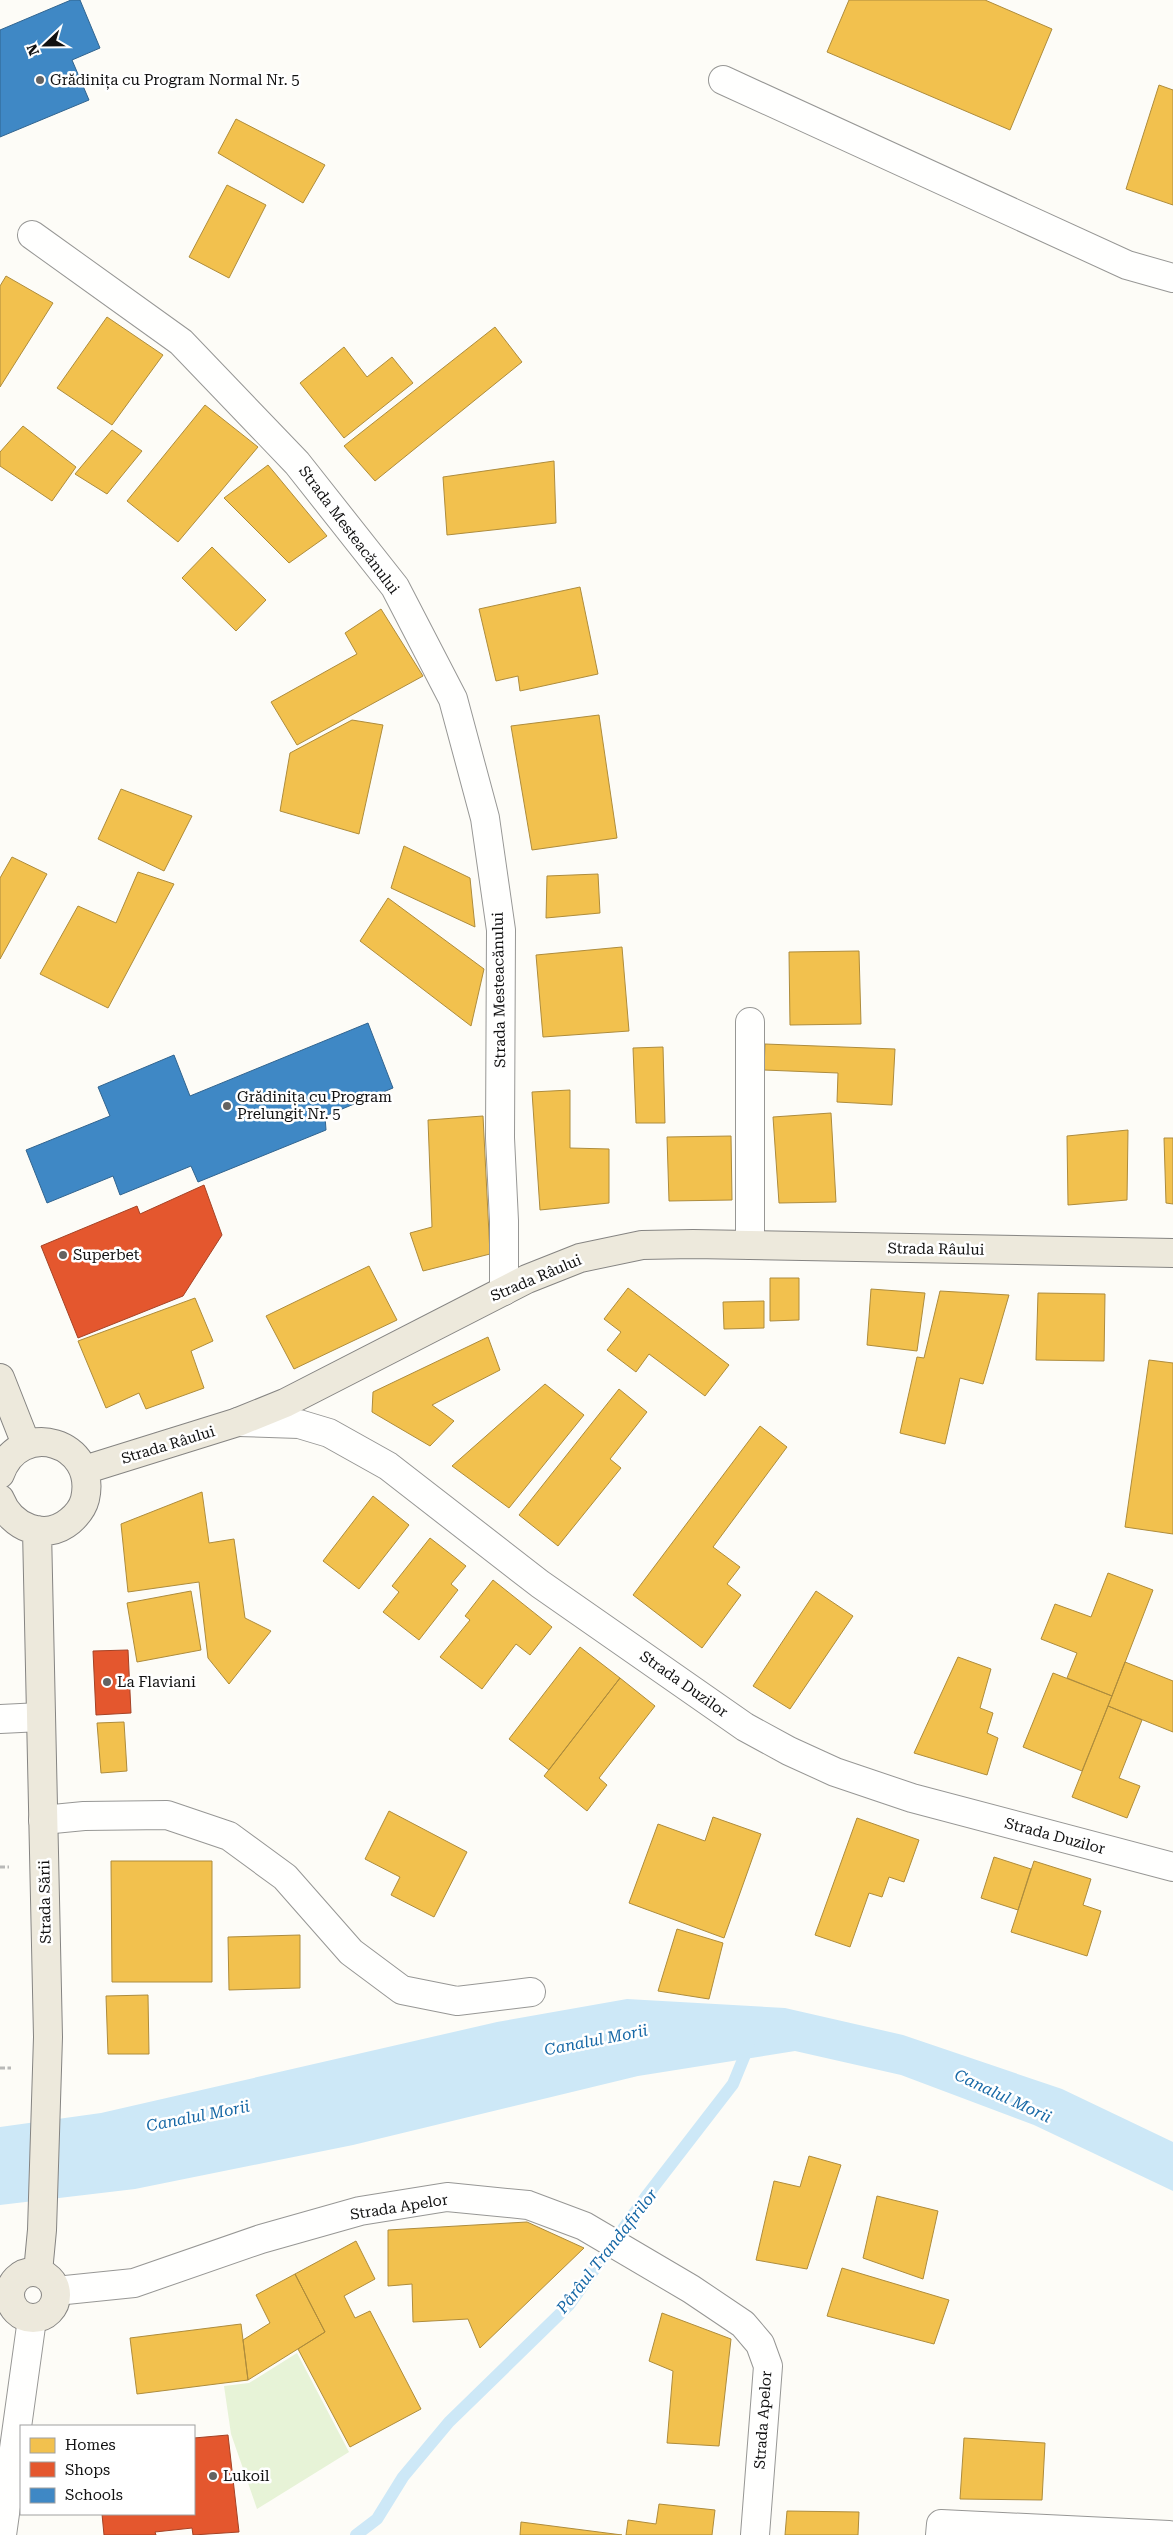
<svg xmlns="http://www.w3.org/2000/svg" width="1173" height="2535" font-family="'Roboto Serif',serif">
<rect width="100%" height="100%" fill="#fdfcf7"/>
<path fill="#e7f3d7" d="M297 2353 349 2452 257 2509 231 2434 224 2386 249 2383Z"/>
<path fill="#cde8f7" d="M627 1999 785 2008 903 2035 1062 2089 1173 2142V2191L1034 2125 901 2075 795 2051 638 2076 353 2145 135 2189 0 2205V2127L101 2113 497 2022Z"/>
<path fill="#f2c14e" stroke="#ae8c3c" d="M849 0H985L1052 29 1010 130 827 52Z
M1159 85 1173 90V205L1126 189Z
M236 119 325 165 303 203 218 153Z
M227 185 266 205 229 278 189 257Z
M6 276 53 303 0 387V286Z
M107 317 163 355 112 425 57 388Z
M495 327 522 362 375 481 344 446Z
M344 347 367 377 392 357 413 383 344 438 300 383Z
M205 405 258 447 178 542 127 501Z
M23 426 76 467 52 501 0 466V452Z
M112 430 142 451 107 494 75 474Z
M554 461 556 523 447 535 443 477Z
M268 465 327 536 289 563 224 498Z
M212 547 266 600 236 631 182 578Z
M580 587 598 674 520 691 518 676 496 681 479 609Z
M381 609 423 676 297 745 271 702 357 654 345 633Z
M599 715 617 838 532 850 511 726Z
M352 720 383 725 359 834 280 811 290 753Z
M121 789 192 816 164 871 98 839Z
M404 846 470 878 475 927 391 888Z
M12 857 47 874 0 959V878Z
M138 872 174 884 108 1008 40 974 78 906 116 923Z
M598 874 600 913 546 918 547 876Z
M388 898 484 969 471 1026 360 941Z
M622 947 629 1031 543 1037 536 955Z
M859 951 861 1024 790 1025 789 952Z
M765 1044 895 1049 892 1105 837 1102 838 1073 764 1070Z
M663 1047 665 1123H636L633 1048Z
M570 1090V1148L609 1149V1203L540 1210 532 1092Z
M831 1113 836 1202 779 1203 773 1117Z
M483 1116 490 1254 423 1271 410 1233 432 1227 428 1120Z
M1128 1130 1127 1200 1068 1205 1067 1136Z
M731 1136 732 1200 669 1201 667 1137Z
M1164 1138H1173V1204L1166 1203Z
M369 1266 397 1320 294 1369 266 1316Z
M770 1278H799V1320L770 1321Z
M628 1288 729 1365 705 1396 649 1354 636 1372 607 1350 621 1332 604 1319Z
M871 1289 925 1293 917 1351 867 1345Z
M940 1291 1009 1295 983 1384 960 1378 945 1444 900 1433 917 1357 924 1358Z
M1038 1293 1105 1294 1104 1361 1036 1360Z
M195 1298 213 1341 191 1351 204 1388 146 1409 139 1393 106 1408 78 1341Z
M764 1301V1328L724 1329 723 1302Z
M488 1337 500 1370 432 1405 454 1421 430 1446 372 1412 373 1392Z
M1149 1360 1173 1363V1534L1125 1527Z
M545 1384 584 1415 509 1508 452 1466Z
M619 1389 647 1412 610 1459 621 1468 558 1546 519 1515Z
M760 1426 787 1447 713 1547 740 1567 727 1584 741 1595 702 1648 633 1595Z
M202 1492 209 1543 234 1539 245 1618 271 1631 229 1684 208 1658 199 1582 128 1592 121 1524Z
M373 1496 409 1525 359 1589 323 1561Z
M430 1538 466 1566 451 1584 458 1590 419 1640 383 1612 399 1592 392 1586Z
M1108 1573 1153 1590 1112 1696 1067 1678 1077 1653 1041 1639 1055 1604 1091 1617Z
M493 1580 552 1627 530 1655 516 1644 482 1689 440 1657 470 1620 465 1616Z
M191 1591 201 1650 137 1662 127 1603Z
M816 1591 853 1616 790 1709 753 1686Z
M580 1647 620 1678 549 1770 509 1739Z
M958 1657 991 1669 980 1708 993 1713 987 1733 998 1738 987 1775 914 1753Z
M1125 1662 1173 1681V1732L1108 1706Z
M1053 1673 1112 1696 1082 1771 1023 1747Z
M620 1678 655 1706 599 1778 607 1785 587 1811 544 1776Z
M1108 1706 1142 1720 1119 1778 1140 1786 1127 1818 1072 1797Z
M124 1722 127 1771 101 1773 97 1723Z
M389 1811 467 1852 434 1917 391 1895 400 1877 365 1859Z
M713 1817 761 1834 724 1938 629 1903 658 1824 705 1841Z
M857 1818 919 1840 904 1882 889 1877 882 1897 869 1893 850 1947 815 1935Z
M994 1857 1031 1869 1018 1910 981 1898Z
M111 1861H212V1982H112Z
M1034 1861 1091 1879 1083 1905 1101 1911 1087 1956 1011 1932Z
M677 1929 723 1943 709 1999 658 1991Z
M300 1935V1988L229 1990 228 1937Z
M148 1995 149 2054H108L106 1996Z
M809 2156 841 2165 807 2269 756 2260 774 2181 800 2187Z
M877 2196 938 2211 923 2279 863 2258Z
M527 2222 584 2248 480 2348 468 2319 413 2322 412 2284 388 2286V2230Z
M356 2241 375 2279 344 2296 355 2318 370 2311 421 2409 350 2447 298 2349 325 2332 295 2274Z
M842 2268 949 2300 934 2344 827 2316Z
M295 2274 325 2332 248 2380 243 2340 270 2323 256 2295Z
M662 2313 731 2339 719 2446 667 2443 673 2371 649 2361Z
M241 2324 248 2380 137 2394 130 2338Z
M964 2438 1045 2443 1042 2500 960 2499Z
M659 2504 715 2510 712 2535H626L628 2520 656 2524Z
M787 2511 859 2512 858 2535H785Z
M521 2522 622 2535H520Z"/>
<path fill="#e4572e" stroke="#a54225" d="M204 1185 222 1235 183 1296 78 1338 41 1246 137 1206 140 1214Z
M128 1650 131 1713 96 1715 93 1651Z
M228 2435 239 2532 193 2535 192 2528 155 2532 156 2535H104L102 2514H194V2438Z"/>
<path fill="#3f88c5" stroke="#31648f" d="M71 0H80L100 48 72 60 89 100 0 137V30Z
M368 1023 393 1088 325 1116 326 1130 198 1182 191 1166 120 1195 113 1176 47 1203 26 1150 110 1116 98 1087 174 1055 190 1096Z"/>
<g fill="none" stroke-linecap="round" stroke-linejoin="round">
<path stroke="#cde8f7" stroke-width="12" d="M356 2535 377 2519 403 2477 449 2422 569 2305 645 2198 733 2084 749 2045"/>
<g stroke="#979795" stroke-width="30">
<path id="minor" d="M723 80 1127 265 1173 278
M32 235 181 342 297 463 395 587 453 699 485 818 501 930 500 1138 504 1221V1291
M750 1022V1245
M238 1422 299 1424 329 1433 388 1466 540 1584 745 1727 789 1751 835 1772 912 1798 1173 1867
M0 1719 41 1717
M43 1820 84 1816 167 1815 229 1836 285 1877 351 1952 402 1990 457 2001 531 1992
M56 2291 134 2283 261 2239 360 2211 447 2197 528 2205 584 2226 691 2289 743 2324 760 2344 768 2366 755 2535
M2 2535 32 2319
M940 2535 941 2524 1169 2535"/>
</g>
<g stroke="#858482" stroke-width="30">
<path id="major" d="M0 1378 26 1444
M84 1470 238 1422 285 1403 527 1279 580 1258 642 1245 693 1244 1173 1253
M0 1474C20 1418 98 1442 85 1499 83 1507 77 1515 70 1521 45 1542 11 1527 0 1499
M37 1530 48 2037 42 2230 38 2272
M10 2295a23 23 0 1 1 46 0a23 23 0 1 1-46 0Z"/>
</g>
<path stroke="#b9b9b8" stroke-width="3" stroke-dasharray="5 2.5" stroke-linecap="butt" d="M0 1867H9
M0 2068H11"/>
<use href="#minor" stroke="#fffffe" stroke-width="28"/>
<use href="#major" stroke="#ede9dc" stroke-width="28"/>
</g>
<g fill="#646362" stroke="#fff" stroke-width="2">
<circle cx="40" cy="80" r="5"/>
<circle cx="227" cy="1106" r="5"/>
<circle cx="63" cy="1255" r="5"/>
<circle cx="107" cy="1682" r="5"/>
<circle cx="213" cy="2476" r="5"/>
</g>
<g text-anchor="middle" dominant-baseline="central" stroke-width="5" stroke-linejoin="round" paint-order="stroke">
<g font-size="15" fill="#111" stroke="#fff" text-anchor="start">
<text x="50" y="80">Grădinița cu Program Normal Nr. 5</text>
<text x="237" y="1097">Grădinița cu Program<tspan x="237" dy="17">Prelungit Nr. 5</tspan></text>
<text x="73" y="1255">Superbet</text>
<text x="117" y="1682">La Flaviani</text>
<text x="223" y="2476">Lukoil</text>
</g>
<g font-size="15" fill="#111" stroke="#fff">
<text transform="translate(349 530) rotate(53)">Strada Mesteacănului</text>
<text transform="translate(499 990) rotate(-91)">Strada Mesteacănului</text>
<text transform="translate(936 1249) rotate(1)">Strada Râului</text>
<text transform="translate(536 1278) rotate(-23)">Strada Râului</text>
<text transform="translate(168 1445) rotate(-17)">Strada Râului</text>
<text transform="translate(684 1684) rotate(35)">Strada Duzilor</text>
<text transform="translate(1055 1836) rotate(15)">Strada Duzilor</text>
<text transform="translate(45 1902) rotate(-91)">Strada Sării</text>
<text transform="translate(399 2207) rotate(-9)">Strada Apelor</text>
<text transform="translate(763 2420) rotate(-86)">Strada Apelor</text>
</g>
<g font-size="16" font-style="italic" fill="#1768a6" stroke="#fff">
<text transform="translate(596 2040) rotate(-11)">Canalul Morii</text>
<text transform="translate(1003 2096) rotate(25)">Canalul Morii</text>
<text transform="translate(198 2116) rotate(-11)">Canalul Morii</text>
<text transform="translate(607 2251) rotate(-52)">Pârâul Trandafirilor</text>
</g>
</g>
<rect x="20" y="2425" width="175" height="90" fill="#ffffff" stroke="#a0a0a0"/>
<rect x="30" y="2438" width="25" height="15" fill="#f2c14e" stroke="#a0a0a0"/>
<text x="65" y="2450" font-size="15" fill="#111111">Homes</text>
<rect x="30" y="2462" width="25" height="15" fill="#e4572e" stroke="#a0a0a0"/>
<text x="65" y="2475" font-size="15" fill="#111111">Shops</text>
<rect x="30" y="2488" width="25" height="15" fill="#3f88c5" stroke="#a0a0a0"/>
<text x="65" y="2500" font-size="15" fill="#111111">Schools</text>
<g transform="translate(45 45) rotate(248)" stroke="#ffffff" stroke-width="4" paint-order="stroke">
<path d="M0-4L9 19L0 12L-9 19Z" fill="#111111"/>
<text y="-8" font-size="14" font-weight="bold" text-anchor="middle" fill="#111111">N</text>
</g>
</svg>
